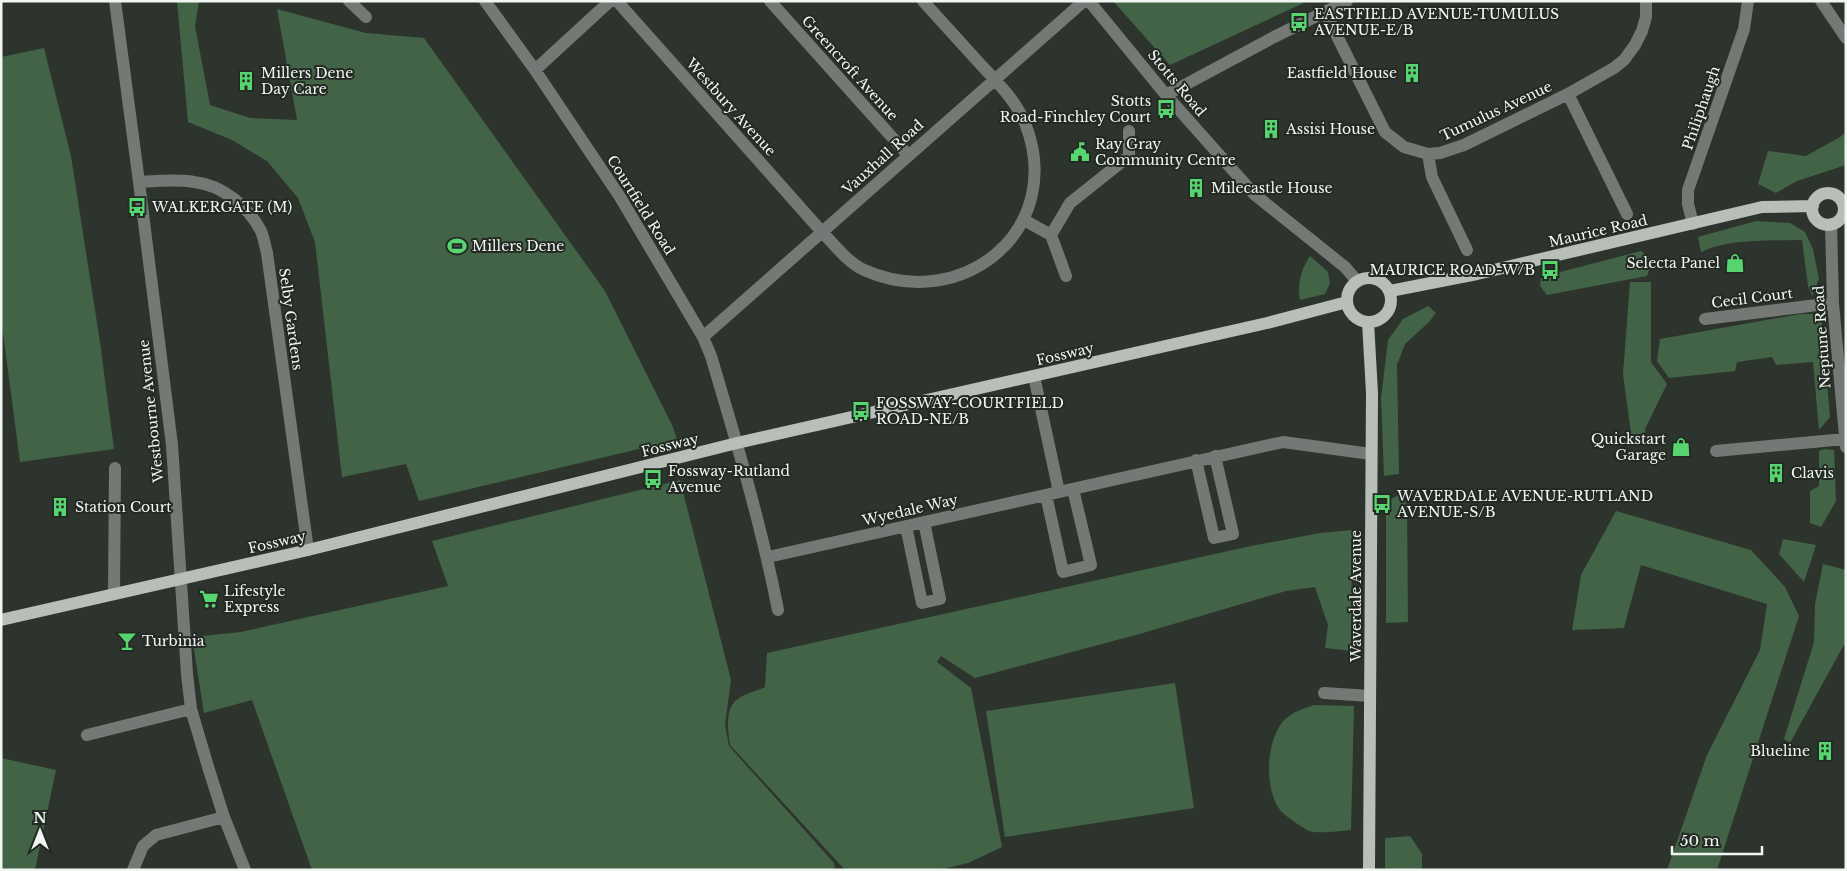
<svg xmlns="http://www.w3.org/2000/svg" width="1847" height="871" font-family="'Libre Baskerville',serif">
<rect width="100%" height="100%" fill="#2d342d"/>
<path fill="#426346" d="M177 1H199L195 26 210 105 250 118 297 120 277 9 366 33 424 38 605 291 673 427 677 440 419 501 406 464 342 477 315 242 298 198 267 161 232 140 188 122Z
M1113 1H1308L1170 65Z
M44 48 71 156 100 342 114 449 20 462 1 318V57Z
M1846 132V165L1797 181 1776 193 1758 184 1768 151 1806 156 1840 137Z
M1756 221 1790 223 1805 232 1813 249 1819 279 1812 296 1808 286 1802 240C1770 241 1731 238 1701 252L1698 237Z
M1641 251 1652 261 1647 276 1547 295 1540 286 1541 277Z
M1310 256 1328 272 1330 283 1325 294 1300 300C1297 285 1301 269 1310 256Z
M1630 282H1651V362L1667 384 1645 429V441H1632L1623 374Z
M1428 306 1436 313 1429 322 1405 344 1397 365 1399 474 1384 476 1381 398 1388 340 1403 319Z
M1800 314H1813L1822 323 1830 417 1819 430 1813 362 1776 365 1772 357 1737 362 1735 371 1669 378 1657 361 1660 339Z
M1825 449 1834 450 1836 501 1821 527 1810 523V491L1819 486V451Z
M680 480 731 680 725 725 729 746 834 863 835 870H312L252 700 204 713 192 637 241 632 448 586 432 541Z
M1399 495 1407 504 1408 622 1386 623V515L1391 499Z
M1616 511 1751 550 1785 587 1799 616 1717 870H1667L1707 755 1760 650 1767 604 1641 565 1624 628 1572 630 1581 575Z
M1352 530 1351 651 1325 648 1328 625 1315 587 1286 591 1143 633 975 678 941 656 937 662 971 688 1002 847 968 863 939 870H845L730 745C728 731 724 707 739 698 747 693 757 691 765 687L767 653 1251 546 1320 533Z
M1783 539 1816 545 1804 582 1779 554Z
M1823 564 1846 570V641L1790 743 1784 739 1814 642 1815 604Z
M1175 683 1194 808 1005 837 986 711Z
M1314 705 1354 706 1351 830C1341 831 1317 834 1309 831 1303 828 1285 816 1281 811 1263 790 1265 733 1289 716 1296 711 1306 708 1314 705Z
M1 758 56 770 35 870H1Z
M1410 836 1422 854V870H1385V838Z"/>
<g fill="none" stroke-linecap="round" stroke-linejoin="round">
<path stroke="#757975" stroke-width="12" d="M115 1 139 182 172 445 187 674 191 709 209 770 224 817 245 870
M349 1 366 17
M485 1 535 70 620 197 703 337 711 356C736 440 761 524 778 610
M617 1 822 232C835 245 847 262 864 270 963 314 1067 229 1025 123 1016 101 998 83 982 66 962 44 943 23 923 1
M770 1 908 155
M1089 1 1166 95 1254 194 1345 267 1357 281
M1821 1 1846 38
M1325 12 1385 132 1404 147 1428 154 1440 153 1464 145 1568 94 1614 68 1624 60 1635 45 1642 31 1646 17V1
M535 70 610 1
M1568 94 1627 214
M1166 95 1274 37 1347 1
M1428 154 1432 177 1467 250
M139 182C157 181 176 179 194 182 222 185 248 206 261 231 264 238 265 246 267 253L308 550
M1024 220 1051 235 1066 276
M1693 224 1688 204V190L1744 29 1748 1
M1831 224 1833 303 1846 447
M1051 235 1070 203 1129 156V131
M1705 319 1833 303
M703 337 1084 1
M1034 376 1059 492
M1716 451 1845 439
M1196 460 1214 538 1233 534 1215 456
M1046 495 1063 572 1091 565 1073 489
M906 526 922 603 940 599 924 522
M768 557 1283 442 1371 454
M114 594 115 468
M1324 693 1370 696
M87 735 191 709
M133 870 143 846 156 835 224 817"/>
<path stroke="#b7bfb8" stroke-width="12" d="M1812 209a16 16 0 1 1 32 0a16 16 0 1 1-32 0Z
M1347 300a22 22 0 1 1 44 0a22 22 0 1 1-44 0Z
M1390 291 1477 274 1762 207 1813 206
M1368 322 1372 393 1369 870
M1 620 308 550 737 443 1267 323 1347 302"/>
</g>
<defs>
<g id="bus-bare" transform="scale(1.5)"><path d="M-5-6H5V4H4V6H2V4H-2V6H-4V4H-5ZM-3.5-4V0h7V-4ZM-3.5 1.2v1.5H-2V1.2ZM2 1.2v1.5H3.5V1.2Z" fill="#57d570" stroke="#232a24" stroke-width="2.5" paint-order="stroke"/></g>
<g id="building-bare" transform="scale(1.5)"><path d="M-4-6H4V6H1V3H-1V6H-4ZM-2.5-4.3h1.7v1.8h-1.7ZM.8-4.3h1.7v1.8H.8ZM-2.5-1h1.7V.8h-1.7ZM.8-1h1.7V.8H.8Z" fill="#57d570" stroke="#232a24" stroke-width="2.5" paint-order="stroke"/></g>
<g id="civic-bare" transform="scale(1.5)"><path d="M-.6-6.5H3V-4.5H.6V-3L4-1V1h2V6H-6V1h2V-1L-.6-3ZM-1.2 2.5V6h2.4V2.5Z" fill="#57d570" stroke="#232a24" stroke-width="2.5" paint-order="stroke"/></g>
<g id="stadium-bare" transform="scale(1.5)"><path d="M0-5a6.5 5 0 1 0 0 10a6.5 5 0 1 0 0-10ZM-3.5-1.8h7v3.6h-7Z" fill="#57d570" stroke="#232a24" stroke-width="2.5" paint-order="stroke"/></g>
<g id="shop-bare" transform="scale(1.5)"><path d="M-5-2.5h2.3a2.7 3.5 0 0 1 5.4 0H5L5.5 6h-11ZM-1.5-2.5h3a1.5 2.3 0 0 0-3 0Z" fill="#57d570" stroke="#232a24" stroke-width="2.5" paint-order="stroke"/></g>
<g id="supermarket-bare" transform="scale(1.5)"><path d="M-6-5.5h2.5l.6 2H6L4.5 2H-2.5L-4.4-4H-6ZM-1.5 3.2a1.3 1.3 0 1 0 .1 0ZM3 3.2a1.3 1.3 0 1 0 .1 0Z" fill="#57d570" stroke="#232a24" stroke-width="2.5" paint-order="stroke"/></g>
<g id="bar-bare" transform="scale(1.5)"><path d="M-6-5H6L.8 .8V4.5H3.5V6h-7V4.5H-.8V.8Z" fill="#57d570" stroke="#232a24" stroke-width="2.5" paint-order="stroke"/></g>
</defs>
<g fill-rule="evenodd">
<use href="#bus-bare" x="1299" y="22"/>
<use href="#building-bare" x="1412" y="73"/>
<use href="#building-bare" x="246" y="81"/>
<use href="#bus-bare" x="1166" y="109"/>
<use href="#building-bare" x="1271" y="129"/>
<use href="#civic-bare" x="1080" y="152"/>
<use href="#building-bare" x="1196" y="188"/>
<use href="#bus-bare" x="137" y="207"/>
<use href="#stadium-bare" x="457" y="246"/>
<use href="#shop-bare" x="1735" y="263"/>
<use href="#bus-bare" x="1550" y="270"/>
<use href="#bus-bare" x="861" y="411"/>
<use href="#shop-bare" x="1681" y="447"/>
<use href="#building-bare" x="1776" y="473"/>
<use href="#bus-bare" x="653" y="479"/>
<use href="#bus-bare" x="1382" y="504"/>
<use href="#building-bare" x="60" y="507"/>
<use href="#supermarket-bare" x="209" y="599"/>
<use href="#bar-bare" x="127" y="641"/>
<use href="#building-bare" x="1825" y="751"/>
</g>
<g text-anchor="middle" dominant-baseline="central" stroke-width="4" stroke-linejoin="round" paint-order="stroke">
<g font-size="14" fill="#f1f6f2" stroke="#232a24" text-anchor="start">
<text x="1314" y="14">EASTFIELD AVENUE-TUMULUS<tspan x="1314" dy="16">AVENUE-E/B</tspan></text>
<text x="261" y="73">Millers Dene<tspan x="261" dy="16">Day Care</tspan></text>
<text x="1397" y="73" text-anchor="end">Eastfield House</text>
<text x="1151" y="101" text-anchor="end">Stotts<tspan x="1151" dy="16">Road-Finchley Court</tspan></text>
<text x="1286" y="129">Assisi House</text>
<text x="1095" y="144">Ray Gray<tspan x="1095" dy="16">Community Centre</tspan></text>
<text x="1211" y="188">Milecastle House</text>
<text x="152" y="207">WALKERGATE (M)</text>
<text x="472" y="246">Millers Dene</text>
<text x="1720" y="263" text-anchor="end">Selecta Panel</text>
<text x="1535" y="270" text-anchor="end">MAURICE ROAD-W/B</text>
<text x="876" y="403">FOSSWAY-COURTFIELD<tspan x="876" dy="16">ROAD-NE/B</tspan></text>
<text x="1666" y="439" text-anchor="end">Quickstart<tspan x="1666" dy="16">Garage</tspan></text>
<text x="668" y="471">Fossway-Rutland<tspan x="668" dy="16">Avenue</tspan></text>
<text x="1791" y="473">Clavis</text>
<text x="1397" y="496">WAVERDALE AVENUE-RUTLAND<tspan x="1397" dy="16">AVENUE-S/B</tspan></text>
<text x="75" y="507">Station Court</text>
<text x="224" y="591">Lifestyle<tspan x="224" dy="16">Express</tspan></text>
<text x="142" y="641">Turbinia</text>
<text x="1810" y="751" text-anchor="end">Blueline</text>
</g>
<g font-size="14" fill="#f1f6f2" stroke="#232a24">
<text transform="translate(850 68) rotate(48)">Greencroft Avenue</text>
<text transform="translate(1177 83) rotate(50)">Stotts Road</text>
<text transform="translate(731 107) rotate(48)">Westbury Avenue</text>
<text transform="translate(1701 108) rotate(-71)">Philiphaugh</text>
<text transform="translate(1496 111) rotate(-25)">Tumulus Avenue</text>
<text transform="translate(883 157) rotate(-42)">Vauxhall Road</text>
<text transform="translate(641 205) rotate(58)">Courtfield Road</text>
<text transform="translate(1598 231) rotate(-13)">Maurice Road</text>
<text transform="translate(1752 298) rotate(-7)">Cecil Court</text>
<text transform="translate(291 319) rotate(82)">Selby Gardens</text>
<text transform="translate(1822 337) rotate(-94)">Neptune Road</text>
<text transform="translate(1065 354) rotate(-13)">Fossway</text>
<text transform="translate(151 411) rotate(-96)">Westbourne Avenue</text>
<text transform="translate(670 445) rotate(-14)">Fossway</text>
<text transform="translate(910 510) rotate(-13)">Wyedale Way</text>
<text transform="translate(277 542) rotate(-13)">Fossway</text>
<text transform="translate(1356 596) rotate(-90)">Waverdale Avenue</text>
</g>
</g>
<rect width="1847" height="871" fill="none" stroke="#f1f6f2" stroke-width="5"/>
<g transform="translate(40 831)" stroke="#232a24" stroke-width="4" paint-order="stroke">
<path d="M0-4L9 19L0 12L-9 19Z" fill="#f1f6f2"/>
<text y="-8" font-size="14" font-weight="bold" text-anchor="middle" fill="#f1f6f2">N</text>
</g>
<path d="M1672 846v8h90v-8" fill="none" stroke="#f1f6f2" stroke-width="2.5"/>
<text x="1680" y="846" font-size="15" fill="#f1f6f2" stroke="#232a24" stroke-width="4" paint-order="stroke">50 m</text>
</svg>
